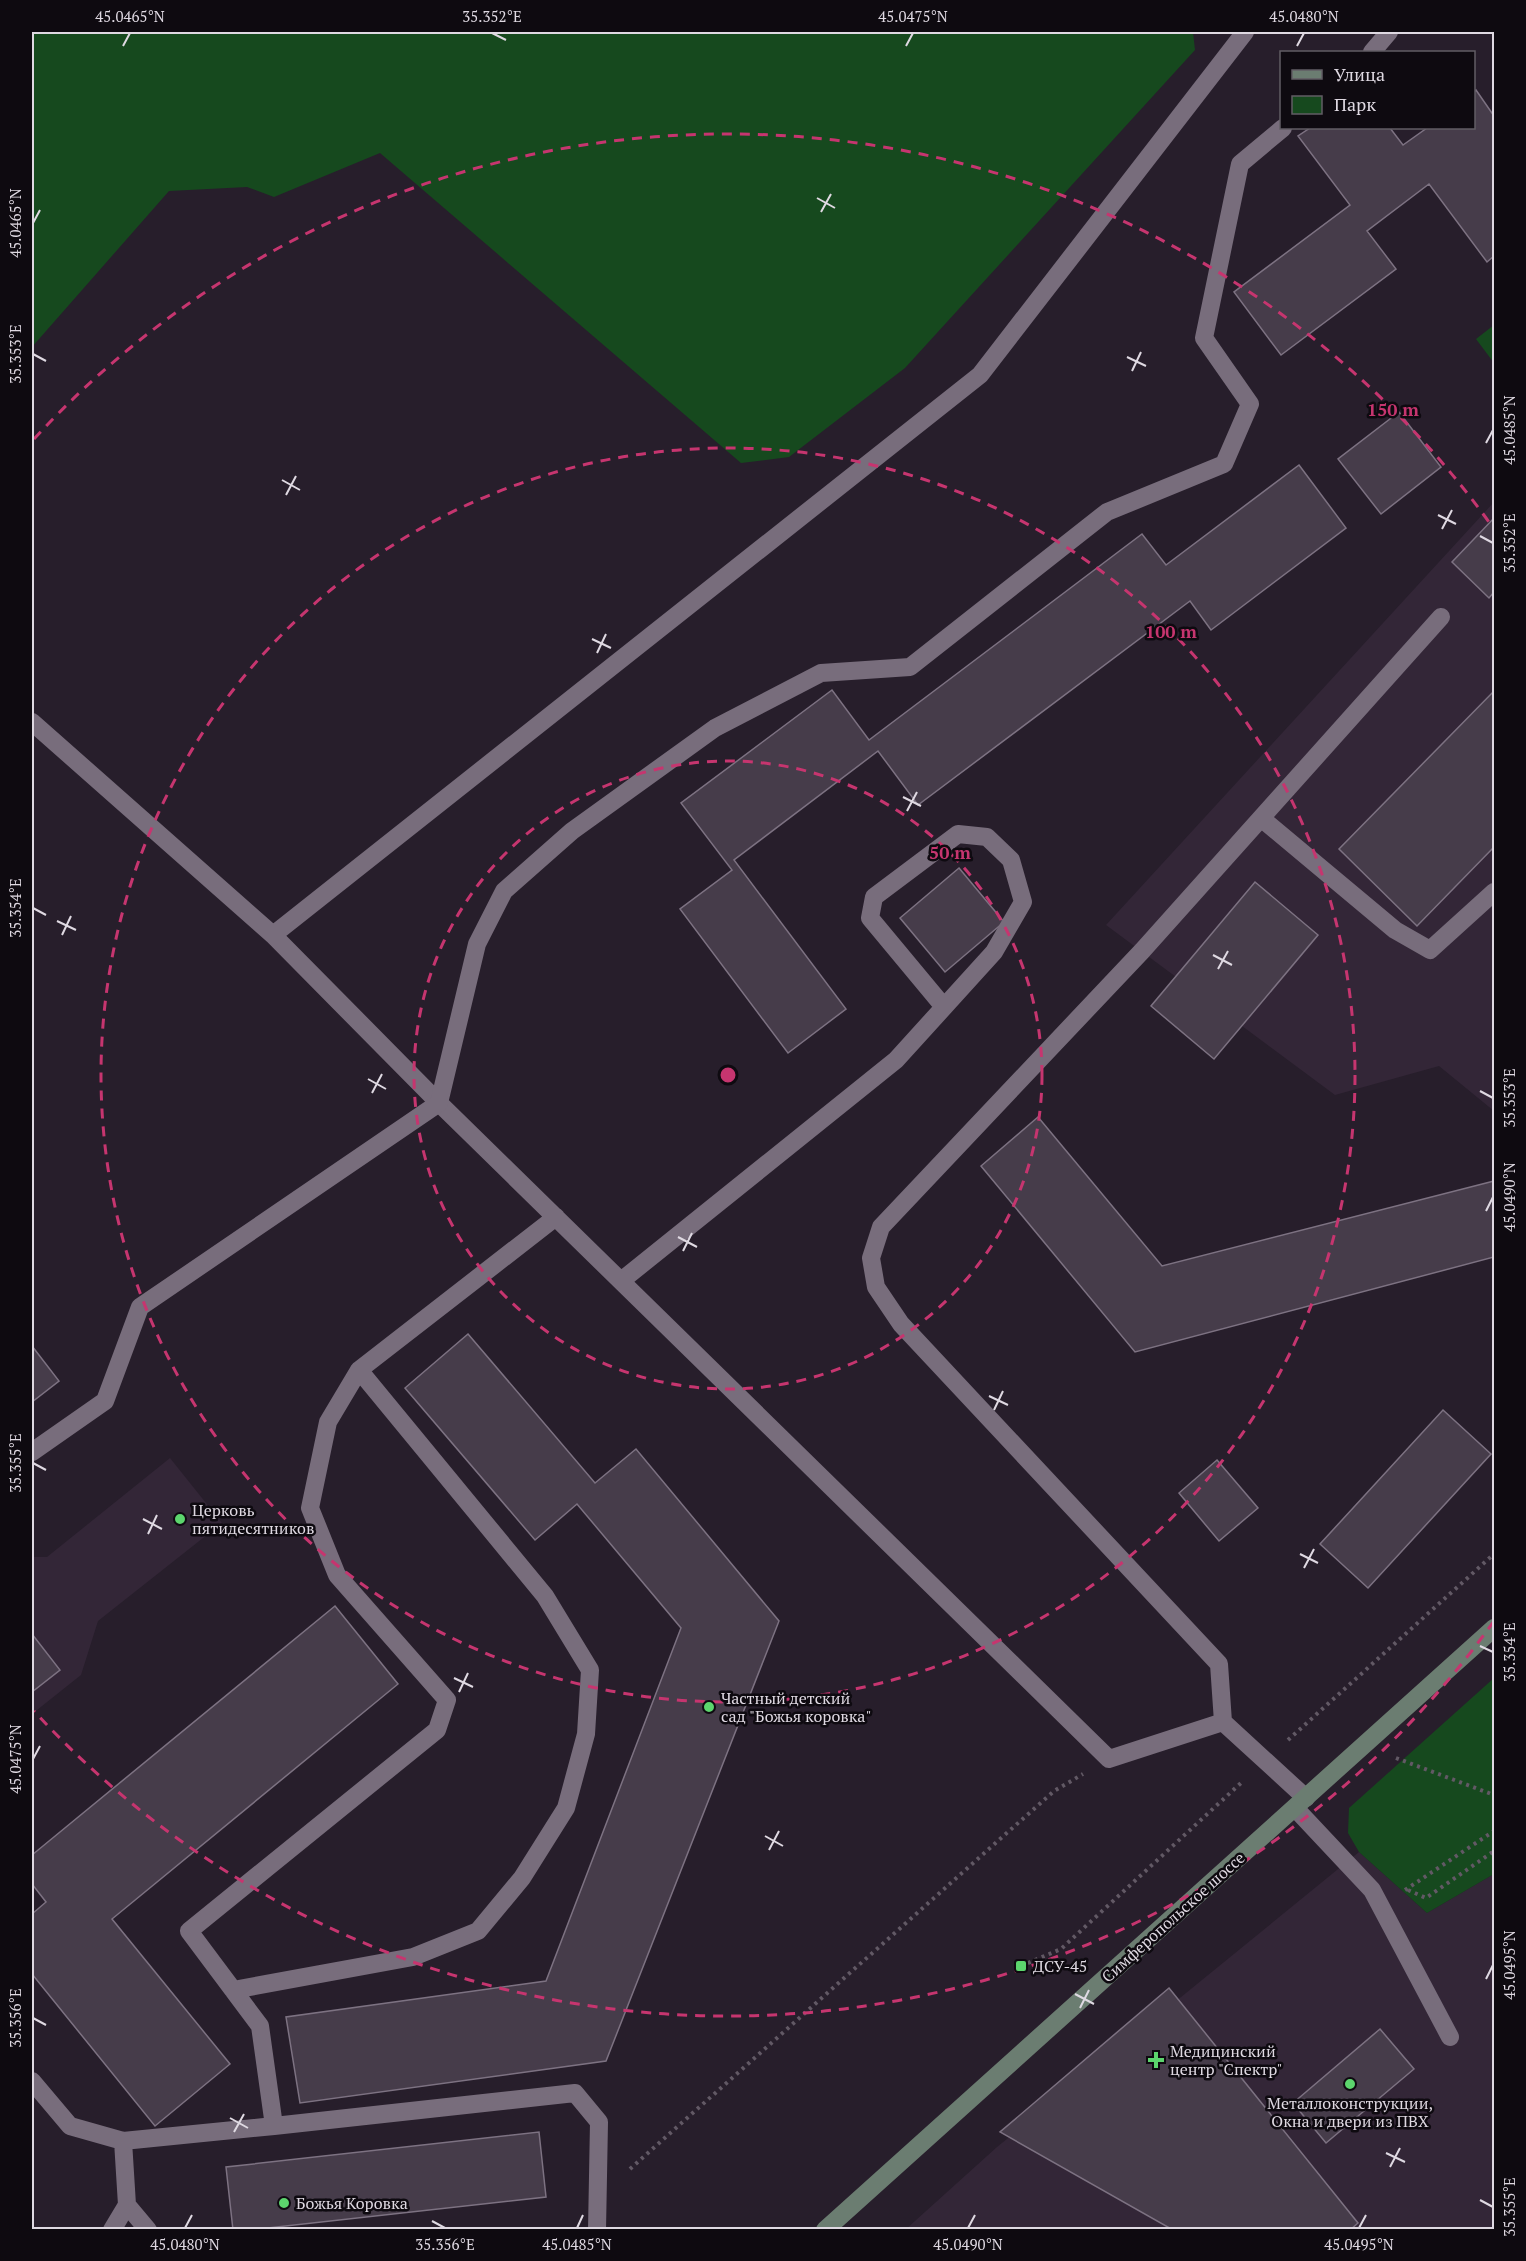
<svg xmlns="http://www.w3.org/2000/svg" width="1526" height="2261" font-family="'PT Serif',serif">
<rect width="100%" height="100%" fill="#271e2b"/>
<path fill="#332637" d="M1494 502V1111L1439 1066 1335 1095 1106 925Z
M170 1458 222 1523 98 1621 81 1675 32 1714V1557H47Z
M1359 1852 1427 1913 1494 1874V2229L905 2230 997 2147Z"/>
<path fill="#16491e" d="M32 32H1193L1195 50 905 368 789 457 741 463 380 153 274 197 247 187 169 191 32 347Z
M1494 325V363L1476 339Z
M1494 1678V1874L1427 1913 1359 1852 1348 1833 1349 1808Z"/>
<path fill="#463c4a" stroke="#7d7282" stroke-width="1.5" d="M1476 90 1494 116V256L1487 262 1429 184 1367 231 1396 269 1281 355 1234 292 1350 205 1298 136 1310 128H1390L1403 145 1427 128H1474V92Z
M1399 412 1441 467 1381 514 1338 459Z
M1299 465 1346 528 1211 630 1190 601 918 805 878 751 734 860 846 1009 788 1053 680 909 732 870 681 803 832 690 869 740 1142 534 1166 565Z
M1494 518V592L1489 598 1452 562Z
M1494 691V847L1417 926 1339 849Z
M959 868 1004 922 945 972 900 918Z
M1255 882 1318 935 1214 1059 1151 1006Z
M1038 1117 1162 1266 1494 1181V1257L1135 1352 981 1166Z
M468 1334 595 1483 636 1449 779 1621 606 2061 300 2103 286 2017 546 1981 681 1628 577 1504 535 1540 405 1388Z
M32 1346 59 1381 32 1402Z
M1443 1410 1491 1454 1368 1588 1320 1544Z
M1217 1460 1258 1508 1219 1541 1179 1493Z
M335 1606 398 1684 112 1919 230 2064 155 2126 32 1974V1914L46 1902 32 1884V1855Z
M32 1634 60 1670 32 1692Z
M1169 1988 1358 2223 1350 2230H1173L1000 2132Z
M1380 2029 1414 2069 1326 2143 1293 2103Z
M539 2132 546 2197 250 2230H233L226 2167Z"/>
<g fill="none" stroke-linecap="round" stroke-linejoin="round">
<path stroke="#625965" stroke-width="4" stroke-dasharray="3 4.5" stroke-linecap="butt" d="M1288 1740 1494 1554
M1396 1758 1494 1795
M1405 1890 1494 1831
M1408 1890 1426 1898 1494 1851
M1021 1966 1061 1949 1242 1782
M630 2169 1054 1791 1083 1774"/>
<path stroke="#786d7c" stroke-width="18" d="M32 722 273 935 439 1103 1109 1759 1223 1722 1306 1798
M1261 818 1395 930 1430 950 1494 892
M273 935 980 375 1245 32
M556 1217 359 1370 328 1422 310 1508 337 1575 447 1700 437 1730 189 1931 260 2026 274 2126 575 2093 599 2122 597 2230
M621 1281 896 1060 994 952 1023 902 1011 860 987 837 958 834 874 897 870 918 944 1007
M1223 1722 1219 1664 901 1324 876 1287 871 1258 881 1227 1142 951 1441 617
M233 1990 413 1957 478 1931 522 1878 566 1808 586 1734 590 1670 545 1596 359 1370
M32 2081 70 2126 123 2141 274 2126
M127 2205 148 2230
M112 2230 127 2205 123 2141"/>
<path stroke="#786d7c" stroke-width="18" d="M1372 52 1389 32
M32 1452 105 1401 140 1307 439 1103 477 944 504 891 572 831 715 728 821 673 910 667 1107 512 1224 464 1250 404 1204 338 1240 164 1283 128
M1295 1808 1372 1890 1450 2037"/>
<path stroke="#6b7d71" stroke-width="18" d="M825 2230 1494 1628"/>
</g>
<path fill="none" stroke="#dfd9e2" stroke-width="2" d="M492 33 506 40M123 46 130 33M906 46 913 33M1297 46 1304 33M817 198 835 208M821 212 831 194M33 223 40 210M33 354 46 361M1127 357 1146 366M1132 371 1141 352M1486 443 1493 430M282 480 300 490M286 495 296 476M1438 515 1456 524M1442 529 1452 510M1480 536 1493 543M592 639 611 648M597 653 606 634M903 797 921 806M907 811 917 792M33 908 46 915M57 921 76 930M62 935 71 916M1213 955 1232 965M1218 969 1228 951M368 1079 386 1089M1480 1091 1493 1098M372 1093 382 1074M1486 1211 1493 1197M678 1237 697 1247M683 1251 692 1233M989 1396 1008 1405M994 1410 1003 1391M33 1463 46 1470M143 1519 162 1529M148 1534 157 1515M1300 1554 1318 1563M1304 1568 1314 1549M1480 1646 1493 1652M454 1678 473 1687M459 1692 468 1673M33 1759 40 1746M765 1836 783 1846M769 1850 779 1831M1486 1979 1493 1965M1075 1994 1094 2004M1080 2008 1089 1990M33 2018 46 2025M230 2118 248 2128M234 2132 244 2114M1386 2153 1405 2162M1390 2167 1400 2148M1480 2200 1493 2207M432 2221 445 2228M185 2228 192 2215M577 2228 583 2215M968 2228 975 2215M1359 2228 1366 2215"/>
<g fill="none" stroke="#c6356f" stroke-width="3" stroke-dasharray="10 8">
<circle cx="728" cy="1075" r="314"/>
<circle cx="728" cy="1075" r="627"/>
<path d="M1494 1621A941 941 0 0 1 34 1711M34 439A941 941 0 0 1 1494 529"/>
</g>
<g fill="#5cd56d" stroke="#0e0a10" stroke-width="2">
<circle cx="180" cy="1519" r="6"/>
<circle cx="709" cy="1707" r="6"/>
<rect x="1015" y="1960" width="12" height="12" rx="3"/>
<path d="M1153 2051h6v6h6v6h-6v6h-6v-6h-6v-6h6z"/>
<circle cx="1350" cy="2084" r="6"/>
<circle cx="284" cy="2203" r="6"/>
</g>
<g text-anchor="middle" dominant-baseline="central" stroke-width="5" stroke-linejoin="round" paint-order="stroke">
<g font-size="16" fill="#dfd9e2" stroke="#0e0a10" text-anchor="start">
<text x="192" y="1510">Церковь<tspan x="192" dy="18">пятидесятников</tspan></text>
<text x="721" y="1698">Частный детский<tspan x="721" dy="18">сад "Божья коровка"</tspan></text>
<text x="1033" y="1966">ДСУ-45</text>
<text x="1170" y="2051">Медицинский<tspan x="1170" dy="18">центр "Спектр"</tspan></text>
<text x="1350" y="2103" text-anchor="middle">Металлоконструкции,<tspan x="1350" dy="18">Окна и двери из ПВХ</tspan></text>
<text x="296" y="2203">Божья Коровка</text>
</g>
<g font-size="16" fill="#dfd9e2" stroke="#0e0a10">
<text transform="translate(1173 1917) rotate(-42)">Симферопольское шоссе</text>
</g>
</g>
<circle cx="728" cy="1075" r="9" fill="#c6356f" stroke="#0e0a10" stroke-width="3"/>
<g font-size="18" text-anchor="middle" font-weight="bold" fill="#c6356f" stroke="#0e0a10" stroke-width="5" stroke-linejoin="round" paint-order="stroke">
<text x="1393" y="416">150 m</text>
<text x="1171" y="638">100 m</text>
<text x="950" y="859">50 m</text>
</g>
<rect width="1526" height="2261" fill="none" stroke="#0e0a10" stroke-width="66"/>
<rect x="1280" y="51" width="195" height="78" fill="#0e0a10" stroke="#625d64" stroke-width="1.5"/>
<rect x="1292" y="70" width="30" height="9" fill="#6b7d71" stroke="#625d64" stroke-width="1.5"/>
<text x="1334" y="81" font-size="18" fill="#dfd9e2">Улица</text>
<rect x="1292" y="96" width="30" height="18" fill="#16491e" stroke="#625d64" stroke-width="1.5"/>
<text x="1334" y="111" font-size="18" fill="#dfd9e2">Парк</text>
<rect x="33" y="33" width="1460" height="2195" fill="none" stroke="#dfd9e2" stroke-width="2"/>
<g font-size="15" text-anchor="middle" fill="#dfd9e2">
<text x="130" y="22">45.0465°N</text>
<text x="492" y="22">35.352°E</text>
<text x="913" y="22">45.0475°N</text>
<text x="1304" y="22">45.0480°N</text>
<text transform="translate(16 223) rotate(-90)" y="5">45.0465°N</text>
<text transform="translate(16 354) rotate(-90)" y="5">35.353°E</text>
<text transform="translate(1510 430) rotate(-90)" y="5">45.0485°N</text>
<text transform="translate(1510 543) rotate(-90)" y="5">35.352°E</text>
<text transform="translate(16 908) rotate(-90)" y="5">35.354°E</text>
<text transform="translate(1510 1098) rotate(-90)" y="5">35.353°E</text>
<text transform="translate(1510 1197) rotate(-90)" y="5">45.0490°N</text>
<text transform="translate(16 1463) rotate(-90)" y="5">35.355°E</text>
<text transform="translate(1510 1652) rotate(-90)" y="5">35.354°E</text>
<text transform="translate(16 1759) rotate(-90)" y="5">45.0475°N</text>
<text transform="translate(1510 1965) rotate(-90)" y="5">45.0495°N</text>
<text transform="translate(16 2018) rotate(-90)" y="5">35.356°E</text>
<text transform="translate(1510 2207) rotate(-90)" y="5">35.355°E</text>
<text x="185" y="2250">45.0480°N</text>
<text x="445" y="2250">35.356°E</text>
<text x="577" y="2250">45.0485°N</text>
<text x="968" y="2250">45.0490°N</text>
<text x="1359" y="2250">45.0495°N</text>
</g>
</svg>
